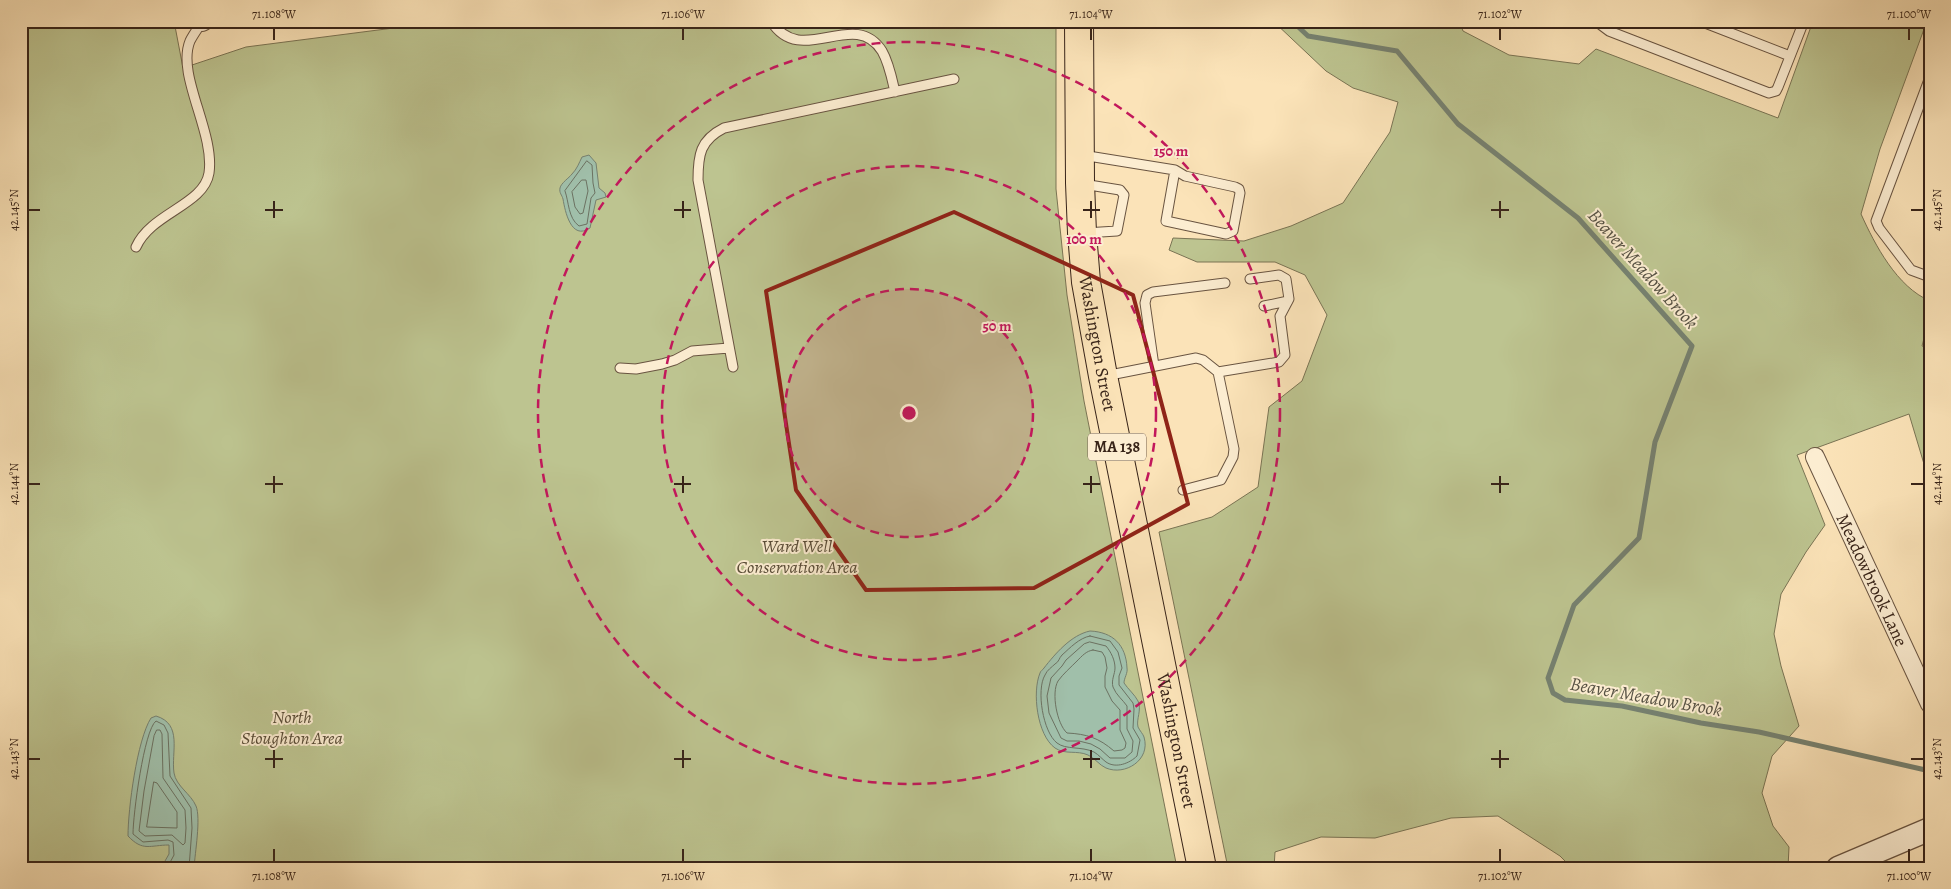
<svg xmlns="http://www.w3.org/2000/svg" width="1951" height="889" font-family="Alegreya,serif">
<rect width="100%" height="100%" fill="#fbe3b8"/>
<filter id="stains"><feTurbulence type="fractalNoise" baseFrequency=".004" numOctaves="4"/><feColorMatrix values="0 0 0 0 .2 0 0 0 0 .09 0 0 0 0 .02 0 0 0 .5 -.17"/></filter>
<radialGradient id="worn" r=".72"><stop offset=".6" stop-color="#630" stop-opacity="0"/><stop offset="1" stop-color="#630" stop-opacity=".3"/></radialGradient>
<path fill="#bdc490" stroke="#7a7454" d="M21 21H174L183 68 246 47 448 21H613V26L638 23V21H1056V189L1067 295 1084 401 1177 868H21Z
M1273 21H1459L1463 31 1509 55 1579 64 1596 49 1778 118 1813 21H1927L1880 149 1861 214C1875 245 1897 287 1930 301V315L1922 346 1930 348V484L1909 414 1797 455 1825 525 1806 552 1781 594 1774 634 1781 666 1799 726 1772 756 1762 793 1773 826 1789 847 1788 868H1572L1560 856 1498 816 1451 818 1375 838 1321 837 1275 852 1274 868H1228L1159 532 1212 517 1258 487 1269 407 1302 381 1327 315 1305 275 1275 262H1197L1169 250 1173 238 1244 241 1291 226 1343 203 1390 132 1398 102 1353 88 1326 71Z"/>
<path fill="#a0bfaa" stroke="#768170" d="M589 155 596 163 599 188 605 193 606 197 596 200 590 228C571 241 565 211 563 199 562 195 559 193 560 188 561 183 569 178 572 174 577 169 579 163 582 157Z
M1090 631C1113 632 1126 645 1127 668 1128 673 1124 678 1124 683 1128 689 1135 695 1138 701 1142 710 1136 719 1138 727 1140 731 1143 734 1144 737 1151 760 1125 776 1106 768 1099 765 1095 758 1088 755 1077 750 1065 755 1055 748 1037 735 1032 692 1040 673 1041 670 1042 671 1044 668 1055 654 1071 635 1090 631Z
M156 716C183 724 171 752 174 773 176 786 191 794 196 806 201 818 195 853 194 868H161L169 854V845C150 845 143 852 128 836 128 809 137 740 151 718Z"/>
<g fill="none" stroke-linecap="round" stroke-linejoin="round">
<path stroke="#6c7262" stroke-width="1" d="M587 161 592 165 593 183 595 193 591 198 587 224 579 226C568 218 569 202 565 191Z
M582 180H586L588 191 583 213 580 214 575 207 572 192Z
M1090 636 1110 641 1118 652 1122 668 1119 676V685L1133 703 1134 709 1133 728 1140 740 1137 756C1130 763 1116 769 1106 762 1102 759 1099 755 1094 752 1081 746 1066 750 1057 743 1043 732 1036 690 1045 675 1047 670 1052 667 1055 664 1059 662 1059 658 1062 655 1070 648 1079 638 1090 636Z
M1090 642 1106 646C1111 652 1115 660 1115 668 1115 674 1111 680 1113 687 1116 695 1123 700 1127 706V729L1133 741 1132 752 1125 758H1110L1100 749 1091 744 1079 741H1067L1061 738 1049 713 1047 696 1051 678 1062 666 1066 660 1084 644Z
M1093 650 1102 652 1105 657 1107 668 1105 676V687L1112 701 1120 710V730L1126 743 1125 748 1122 750 1114 751C1099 738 1087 734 1067 733 1057 724 1051 693 1058 681 1063 674 1071 667 1077 661 1082 656 1086 651 1093 650Z
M157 730H160L162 734 163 778 185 810 186 828 185 843 183 845 172 835 145 836 139 831 144 791 154 736Z
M154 782 157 783 177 812V828L147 827Z
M167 868 174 855 173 842 168 840 143 842 133 834C133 815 144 730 156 721L164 725 168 733 170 776 191 808 192 828 189 868"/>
<path stroke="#768170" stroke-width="5" d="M1292 21 1308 36 1397 51 1458 124 1578 218 1692 346 1655 442 1639 538 1574 605 1548 678 1553 693 1565 700 1622 706 1701 723 1759 732 1930 771"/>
<g stroke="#695441" stroke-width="11">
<path id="service" d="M771 21C801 69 854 7 882 51 889 63 892 79 895 92
M1599 21 1601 25 1609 31 1769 93 1776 91 1778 87 1804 21
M1700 21 1790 56
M1930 77 1876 221 1879 228 1911 270 1930 277
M1082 155 1175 170 1185 176 1235 187 1239 189 1240 193 1233 231 1226 234 1166 221 1175 170
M1083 184 1120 190 1124 195 1117 231 1085 233
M136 247C151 213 204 205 209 173 215 132 176 75 190 41 193 35 198 28 202 22
M1264 306 1288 301
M1154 366 1145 303 1147 295 1153 292 1225 283
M733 367 698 180C698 155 700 140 724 128L954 79
M620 368 636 369 662 364 675 360 692 351 729 348
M1218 372 1279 362 1285 355 1280 316 1289 299 1286 279 1279 275 1250 279
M1105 376 1196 358 1203 360 1218 372 1234 449 1233 457 1221 480 1183 490"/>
</g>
<g stroke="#695441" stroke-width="20">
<path id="minor" d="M202 22 204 21
M1815 457 1930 704"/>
</g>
<g stroke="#695441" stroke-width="25">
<path id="tertiary" d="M1838 868 1930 829"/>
</g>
<g stroke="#382419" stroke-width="30">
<g id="primary">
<path id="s1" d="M1079 21 1080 183 1082 233 1086 282 1103 376 1202 868"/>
</g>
</g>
<use href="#service" stroke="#fcedd1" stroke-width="9"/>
<use href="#minor" stroke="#fcedd1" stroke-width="18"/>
<use href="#tertiary" stroke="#fcedd1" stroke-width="22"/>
<use href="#primary" stroke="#fbe3b8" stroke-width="28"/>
</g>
<path fill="none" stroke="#8f2418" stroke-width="4" stroke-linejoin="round" d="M954 212 1133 295 1188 504 1034 588 866 590 796 490 766 291Z"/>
<path fill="none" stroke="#382419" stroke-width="2" d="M274 28V40M683 28V40M1091 28V40M1500 28V40M1909 28V40M274 201V218M683 201V218M1091 201V218M1500 201V218M28 210H40M265 210H283M674 210H691M1083 210H1100M1491 210H1509M1911 210H1924M274 476V493M683 476V493M1091 476V493M1500 476V493M28 484H40M265 484H283M674 484H691M1083 484H1100M1491 484H1509M1911 484H1924M274 750V768M683 750V768M1091 750V768M1500 750V768M28 759H40M265 759H283M674 759H691M1083 759H1100M1491 759H1509M1911 759H1924M274 849V862M683 849V862M1091 849V862M1500 849V862M1909 849V862"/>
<circle cx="909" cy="413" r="124" fill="#c2185b" fill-opacity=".12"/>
<g fill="none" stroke="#c2185b" stroke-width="2.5" stroke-dasharray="9 6">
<circle cx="909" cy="413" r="124"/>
<circle cx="909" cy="413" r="247"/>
<circle cx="909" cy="413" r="371"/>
</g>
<g text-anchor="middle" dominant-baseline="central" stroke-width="4" stroke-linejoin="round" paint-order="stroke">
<rect fill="#fcedd1" stroke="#736050" stroke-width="1" x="1088" y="433.5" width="58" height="27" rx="4"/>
<g font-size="16" font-weight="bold" fill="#382419">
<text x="1117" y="447">MA 138</text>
</g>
<g font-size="18" fill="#382419" stroke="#fcedd1">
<text stroke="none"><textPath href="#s1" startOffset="324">Washington Street</textPath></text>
<text transform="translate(1872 580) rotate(65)">Meadowbrook Lane</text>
<text stroke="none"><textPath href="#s1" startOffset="729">Washington Street</textPath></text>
</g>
<g font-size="18" font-style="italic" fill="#594c37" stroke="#fcedd1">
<text x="797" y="546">Ward Well<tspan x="797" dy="21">Conservation Area</tspan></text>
<text x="292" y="717">North<tspan x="292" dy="21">Stoughton Area</tspan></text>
</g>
<g font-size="19" font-style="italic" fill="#575244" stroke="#fcedd1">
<text transform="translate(1643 269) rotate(48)">Beaver Meadow Brook</text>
<text transform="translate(1646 697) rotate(10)">Beaver Meadow Brook</text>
</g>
</g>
<circle cx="909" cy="413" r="8" fill="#c2185b" stroke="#fcedd1" stroke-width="2.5"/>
<g font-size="15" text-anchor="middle" font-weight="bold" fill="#c2185b" stroke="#fcedd1" stroke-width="4" stroke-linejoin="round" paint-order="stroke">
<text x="1171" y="156">150 m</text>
<text x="1084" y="244">100 m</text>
<text x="997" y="331">50 m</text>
</g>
<rect width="1951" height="889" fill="none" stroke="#fbe3b8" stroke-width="55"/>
<rect x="28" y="28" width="1896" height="834" fill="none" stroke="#382419" stroke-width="2"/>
<g font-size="12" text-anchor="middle" fill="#382419">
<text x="274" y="18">71.108°W</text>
<text x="683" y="18">71.106°W</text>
<text x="1091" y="18">71.104°W</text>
<text x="1500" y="18">71.102°W</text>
<text x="1909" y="18">71.100°W</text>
<text transform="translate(14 210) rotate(-90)" y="4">42.145°N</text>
<text transform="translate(1937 210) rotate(-90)" y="4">42.145°N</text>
<text transform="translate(14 484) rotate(-90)" y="4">42.144°N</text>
<text transform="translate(1937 484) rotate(-90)" y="4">42.144°N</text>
<text transform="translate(14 759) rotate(-90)" y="4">42.143°N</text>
<text transform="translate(1937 759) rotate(-90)" y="4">42.143°N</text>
<text x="274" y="880">71.108°W</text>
<text x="683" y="880">71.106°W</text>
<text x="1091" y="880">71.104°W</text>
<text x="1500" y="880">71.102°W</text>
<text x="1909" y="880">71.100°W</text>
</g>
<rect width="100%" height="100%" filter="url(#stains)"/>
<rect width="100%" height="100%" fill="url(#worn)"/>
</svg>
